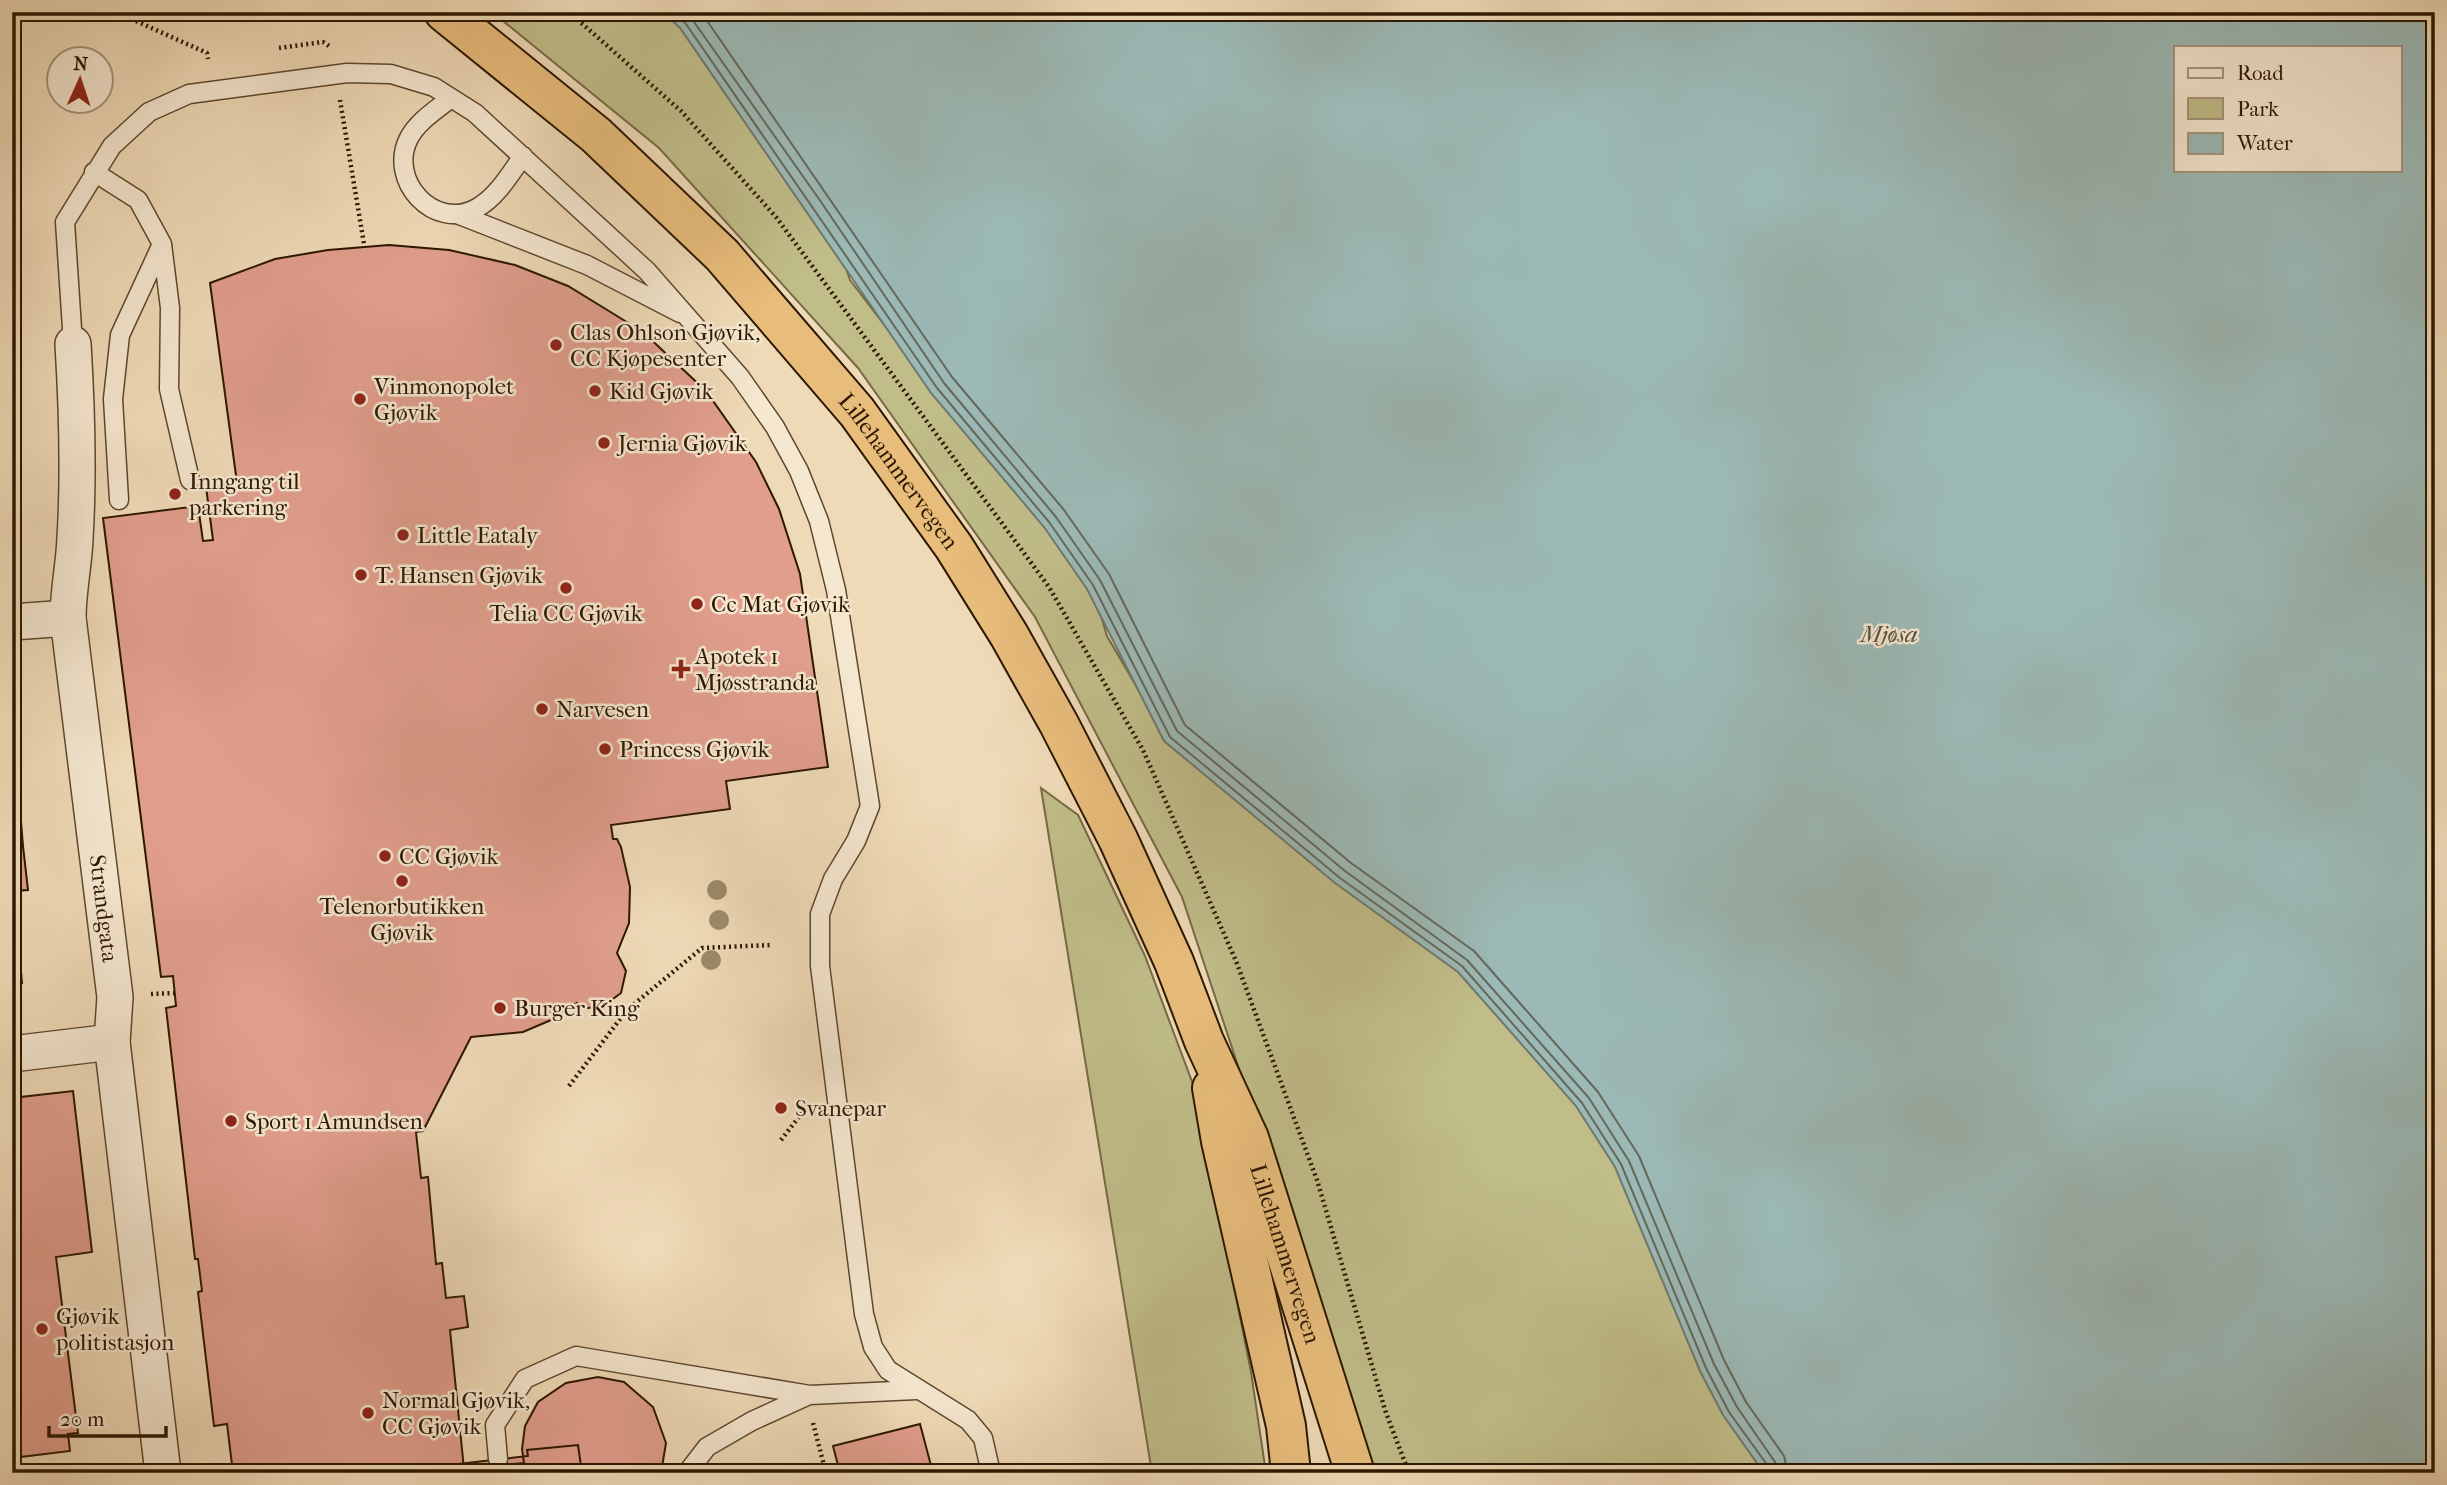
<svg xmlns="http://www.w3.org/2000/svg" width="2447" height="1485" font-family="'IM FELL French Canon',serif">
<rect width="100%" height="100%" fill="#efdab7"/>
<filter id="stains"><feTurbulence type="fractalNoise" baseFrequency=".00286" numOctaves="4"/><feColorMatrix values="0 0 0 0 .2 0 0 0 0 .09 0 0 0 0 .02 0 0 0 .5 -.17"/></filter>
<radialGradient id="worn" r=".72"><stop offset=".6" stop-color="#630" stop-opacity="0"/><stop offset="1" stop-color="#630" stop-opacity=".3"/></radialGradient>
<path fill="#c0bd89" stroke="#766a44" stroke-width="2" d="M492 12H681L826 208 850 280 912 361 1085 562 1107 636 1152 713 1468 961 1859 1473H1373L1182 897 1035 617 858 368 659 148Z
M1041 788 1078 815 1145 956 1194 1087 1251 1372 1266 1473H1152Z"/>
<path fill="#9cb9b6" stroke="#6f786d" stroke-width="2" fill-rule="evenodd" d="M663 12H2435V1473H1764L1723 1415 1700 1371 1615 1167 1576 1106 1458 972 1335 883 1164 741 1087 589 1044 527 931 393 680 28ZM2176 47H2400V170H2176Z"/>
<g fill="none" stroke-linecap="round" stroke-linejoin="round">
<path stroke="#64685b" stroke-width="2" d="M674 12 686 24 937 388 1049 522 1093 585 1170 737 1340 878 1462 966 1582 1103 1621 1164 1706 1368 1729 1412 1768 1466 1769 1473
M687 12 819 199 944 383 1056 517 1100 580 1177 731 1345 871 1467 960 1589 1098 1629 1161 1714 1364 1737 1407 1775 1462 1778 1473
M701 12 952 377 1064 510 1109 574 1185 725 1351 863 1474 951 1598 1092 1639 1156 1724 1360 1746 1402 1784 1456 1788 1473"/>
</g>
<path fill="#e19e8d" stroke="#2c1700" stroke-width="2" d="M389 245 449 250 515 265 568 286 643 332 706 391 756 462 779 509 800 574 828 767 726 781 730 809 611 825 613 839H617L621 847 630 887 629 923 617 953 626 971 621 993 602 1007 586 1008 577 1003 551 1020 523 1032 471 1037 423 1131 416 1132 421 1178 428 1177 436 1264 442 1263 446 1298 464 1296 468 1327 450 1330 464 1469 524 1463 522 1449 525 1426 538 1402 566 1383 598 1377 624 1382 653 1407 666 1443 661 1473H233L227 1424 214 1426 198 1292 202 1291 198 1259H195L166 1008 176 1006 173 976 161 977 103 518 198 506 203 541 213 540 206 487 237 483 210 283 275 259 328 250Z
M12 801 13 809H20L23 846 12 847Z
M23 846 28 890 14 891 22 983 12 984V847Z
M73 1091 92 1252 56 1257 78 1433 68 1434 70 1451 12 1458V1098Z
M920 1424 933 1473H840L833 1446Z
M578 1445 582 1473H380L528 1456 527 1450Z"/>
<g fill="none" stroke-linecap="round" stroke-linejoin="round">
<g stroke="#5d482e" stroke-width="21">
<path id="lane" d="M451 98C436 110 418 121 409 138 387 180 434 232 477 208 497 197 510 174 523 156
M94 172 138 200 162 244 120 335 113 399 119 500
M457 214 587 265 680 313
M162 244 170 308 169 389 190 480
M73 344 65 222 112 146 149 112 189 94 347 73 391 74 434 87 475 113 647 271 740 377 775 427 799 471 819 521 836 590 870 806 856 841 833 879 820 914V966L864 1314 873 1347 888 1370 968 1420 983 1438 991 1473
M498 1459 495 1425 525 1379 576 1356 810 1395 916 1390
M687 1473 707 1447 752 1421 809 1395"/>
</g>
<g stroke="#5d482e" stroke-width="38">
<g id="street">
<path id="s1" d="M73 344C77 409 79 473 75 538 74 565 68 591 68 618L115 997 112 1042 163 1473"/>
<path d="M12 622 68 618"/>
<path d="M12 1054 112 1042"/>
</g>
</g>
<g stroke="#2c1700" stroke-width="42">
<g id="highway">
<path id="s2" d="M444 12 596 135 722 255 857 412 954 547 1009 635 1059 724 1118 839 1174 962 1204 1041 1249 1138 1355 1473"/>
<path d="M1212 1088 1221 1141 1286 1426 1291 1473"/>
</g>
</g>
<path stroke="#2c1700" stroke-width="4.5" stroke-dasharray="2 3.5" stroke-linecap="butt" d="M116 12 207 53 208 59
M569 12 681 111 776 217 1049 587 1143 750 1236 961 1317 1180 1386 1413 1409 1473
M279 48 323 42 329 46
M340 100 364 244
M151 994 174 993
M569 1086 627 1010 702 948 771 945
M781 1140 809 1104
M813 1423 826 1473"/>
<use href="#lane" stroke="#f5e7d0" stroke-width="18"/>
<use href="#street" stroke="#f5e7d0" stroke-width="35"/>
<use href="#highway" stroke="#e8bd7c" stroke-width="38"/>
</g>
<g fill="#9c8a69">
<circle cx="717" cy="890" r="10"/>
<circle cx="719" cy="920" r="10"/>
<circle cx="711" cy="960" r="10"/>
</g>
<g fill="#8f2418" stroke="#f5e7d0" stroke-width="2.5">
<circle cx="556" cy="345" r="7"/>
<circle cx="595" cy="391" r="7"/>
<circle cx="360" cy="399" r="7"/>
<circle cx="604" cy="443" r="7"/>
<circle cx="175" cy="494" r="7"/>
<circle cx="403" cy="535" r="7"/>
<circle cx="361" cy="575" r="7"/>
<circle cx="566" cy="588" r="7"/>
<circle cx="697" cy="604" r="7"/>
<path d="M677.5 658.5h7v7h7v7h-7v7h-7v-7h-7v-7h7z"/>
<circle cx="542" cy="709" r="7"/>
<circle cx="605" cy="749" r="7"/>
<circle cx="385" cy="856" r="7"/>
<circle cx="402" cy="881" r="7"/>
<circle cx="500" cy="1008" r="7"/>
<circle cx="781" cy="1108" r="7"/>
<circle cx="231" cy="1121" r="7"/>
<circle cx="42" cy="1329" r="7"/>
<circle cx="368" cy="1413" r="7"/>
</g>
<g text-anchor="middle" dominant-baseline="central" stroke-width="5" stroke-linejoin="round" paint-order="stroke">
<g font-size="23" fill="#2c1700" stroke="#f5e7d0" text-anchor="start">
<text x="570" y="332">Clas Ohlson Gjøvik,<tspan x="570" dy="26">CC Kjøpesenter</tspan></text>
<text x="374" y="386">Vinmonopolet<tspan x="374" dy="26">Gjøvik</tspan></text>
<text x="609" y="391">Kid Gjøvik</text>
<text x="618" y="443">Jernia Gjøvik</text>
<text x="189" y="481">Inngang til<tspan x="189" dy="26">parkering</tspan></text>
<text x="417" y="535">Little Eataly</text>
<text x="375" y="575">T. Hansen Gjøvik</text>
<text x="711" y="604">Cc Mat Gjøvik</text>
<text x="566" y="613" text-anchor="middle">Telia CC Gjøvik</text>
<text x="695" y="656">Apotek 1<tspan x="695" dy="26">Mjøsstranda</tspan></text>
<text x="556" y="709">Narvesen</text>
<text x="619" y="749">Princess Gjøvik</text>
<text x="399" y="856">CC Gjøvik</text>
<text x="402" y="906" text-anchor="middle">Telenorbutikken<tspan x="402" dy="26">Gjøvik</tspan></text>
<text x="514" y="1008">Burger King</text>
<text x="795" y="1108">Svanepar</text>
<text x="245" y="1121">Sport 1 Amundsen</text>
<text x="56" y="1316">Gjøvik<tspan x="56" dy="26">politistasjon</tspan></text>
<text x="382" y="1400">Normal Gjøvik,<tspan x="382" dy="26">CC Gjøvik</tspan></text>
</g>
<g font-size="23" fill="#2c1700" stroke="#f5e7d0">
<text stroke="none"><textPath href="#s2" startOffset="649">Lillehammervegen</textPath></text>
<text stroke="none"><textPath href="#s1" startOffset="567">Strandgata</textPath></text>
<text stroke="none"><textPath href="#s2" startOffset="1526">Lillehammervegen</textPath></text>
</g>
<g font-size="24" font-style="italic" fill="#535040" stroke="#f5e7d0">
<text x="1889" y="634">Mjøsa</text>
</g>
</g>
<rect width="2447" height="1485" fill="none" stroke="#efdab7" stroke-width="42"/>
<rect x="14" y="14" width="2419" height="1457" fill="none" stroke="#2c1700" stroke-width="3.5"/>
<rect x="21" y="21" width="2405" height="1443" fill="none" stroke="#2c1700" stroke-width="2"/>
<rect x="2174" y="46" width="228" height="126" fill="#f5e7d0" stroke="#a5947d" stroke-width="2"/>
<rect x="2188" y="68" width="35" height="10" fill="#f5e7d0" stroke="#a5947d" stroke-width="2"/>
<text x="2237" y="80" font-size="21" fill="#2c1700">Road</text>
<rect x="2188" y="98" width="35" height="21" fill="#c0bd89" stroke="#a5947d" stroke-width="2"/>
<text x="2237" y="116" font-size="21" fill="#2c1700">Park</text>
<rect x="2188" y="133" width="35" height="21" fill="#9cb9b6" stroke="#a5947d" stroke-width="2"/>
<text x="2237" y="150" font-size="21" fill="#2c1700">Water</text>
<g transform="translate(80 80) rotate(3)"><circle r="33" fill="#f5e7d0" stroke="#a5947d" stroke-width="2"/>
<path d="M0-5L12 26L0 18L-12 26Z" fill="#8f2418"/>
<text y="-10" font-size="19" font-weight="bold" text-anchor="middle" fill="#2c1700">N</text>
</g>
<path d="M49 1426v10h117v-10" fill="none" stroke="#2c1700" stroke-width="3.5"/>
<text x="60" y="1426" font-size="21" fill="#2c1700" stroke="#f5e7d0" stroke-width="5" paint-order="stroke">20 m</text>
<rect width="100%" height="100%" filter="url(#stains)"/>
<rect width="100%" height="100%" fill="url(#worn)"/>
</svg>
